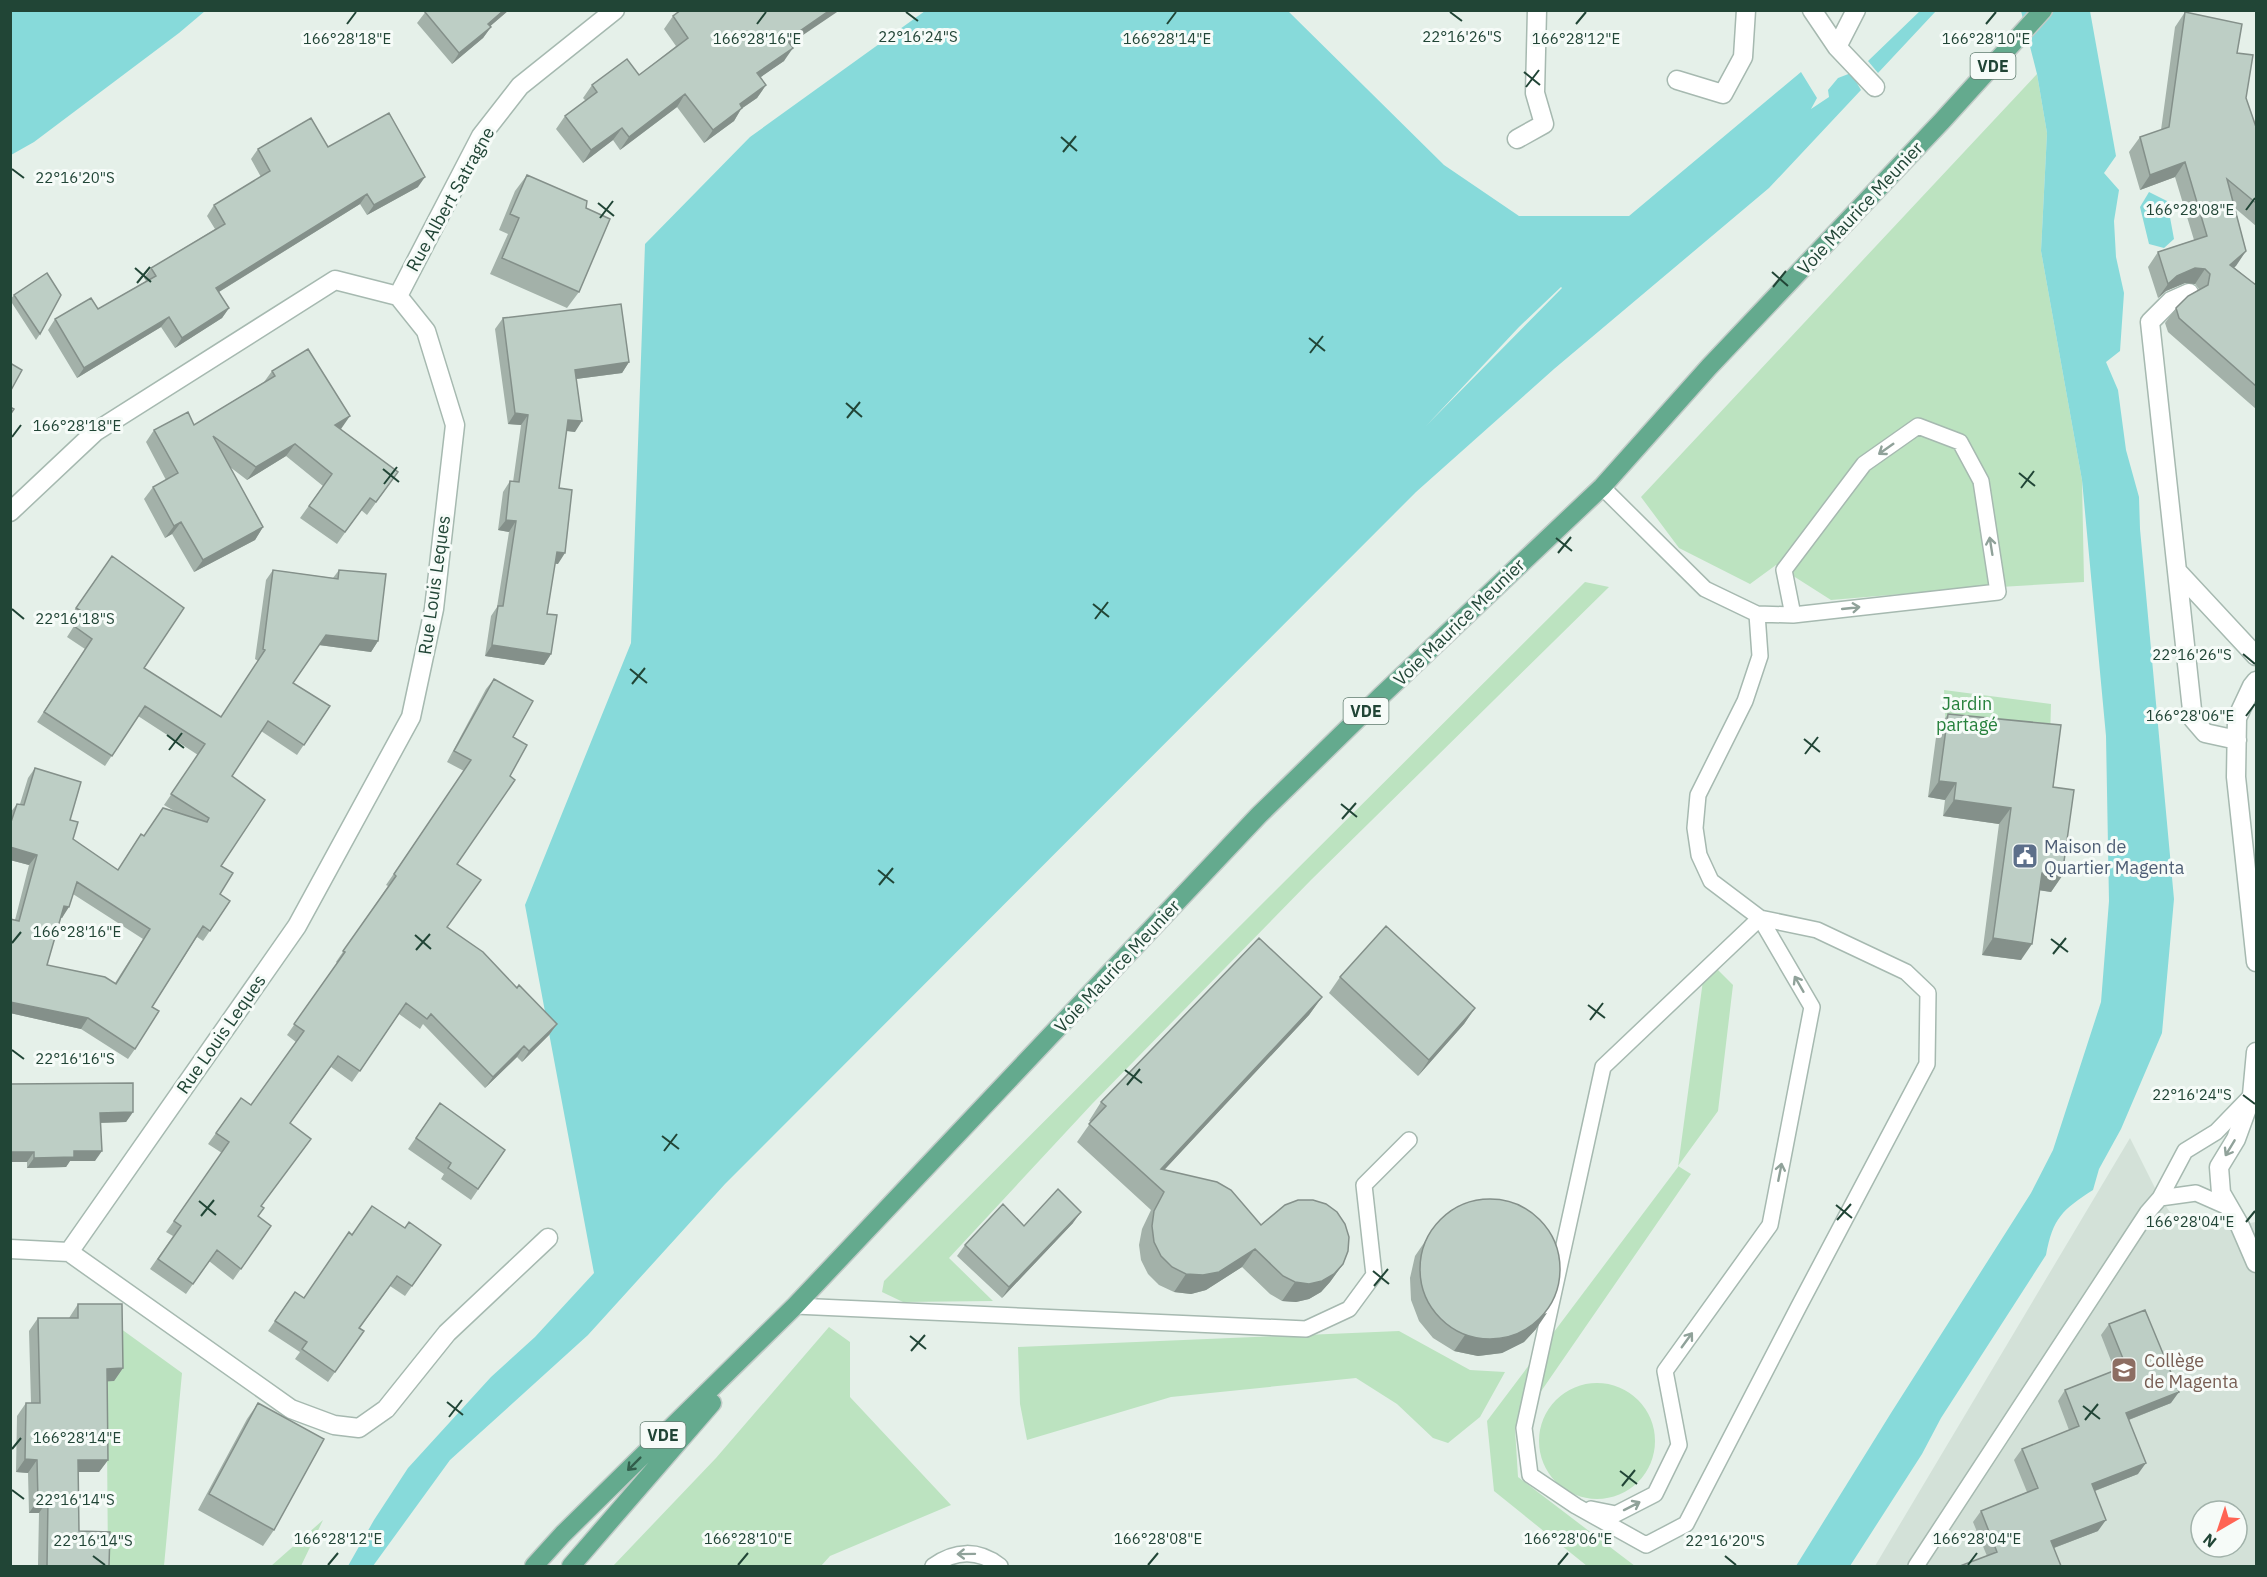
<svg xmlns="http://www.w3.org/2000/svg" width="2267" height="1577" font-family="'IBM Plex Sans',sans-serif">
<rect width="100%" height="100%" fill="#e5f0e9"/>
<path fill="#d3e1d8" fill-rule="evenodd" d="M2130 1138 2160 1198 2170 1212 2188 1222 2209 1229 2256 1222V1566H1875ZM2201 1511H2237V1547H2201Z"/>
<path fill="#bce3c0" d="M2037 74 2047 133 2041 251 2082 480 2084 582 1949 590 1831 600 1776 565 1750 584 1679 548 1641 497Z
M1585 582 1609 587 1311 880 1092 1104 949 1258 993 1301 903 1302 882 1292 884 1281Z
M1944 690 2051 704 2050 741 1946 731Z
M1706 958 1733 985 1718 1111 1678 1166 1691 1174 1515 1429 1518 1477 1635 1566H1587L1494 1491 1487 1421 1678 1167Z
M106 1318 182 1373 164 1566H108Z
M829 1327 850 1342V1397L951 1505 830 1556 821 1566H613L716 1458Z
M1399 1331 1470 1370 1505 1372 1480 1417 1448 1443 1433 1438 1397 1404 1356 1378 1171 1397 1027 1440 1020 1404 1018 1347Z
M1539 1441a58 58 0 1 1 116 0a58 58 0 1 1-116 0Z
M323 1520 301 1566H271Z"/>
<path fill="#87dada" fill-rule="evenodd" d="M11 10H205V11L179 33 34 142 11 155Z
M1921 10 1936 11 1878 73 1868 61Z
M925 11H1288L1444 165 1519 216H1629L1801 72 1817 98 1811 109 1829 97 1828 90 1838 78 1851 73 1861 90 1769 188 1554 369 1416 492 725 1184 588 1335 450 1460 373 1566H348L374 1520 408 1468 491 1377 535 1337 594 1273 525 905 631 643 645 244 750 137ZM1561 287 1562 288 1426 426 1519 327Z
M2021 11H2090L2116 156 2104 173 2119 190 2114 221 2116 257 2124 293 2120 351 2106 362 2118 390 2126 450 2139 497 2140 529 2174 899 2162 1033 2121 1129 2099 1169 2093 1190C2062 1210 2053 1218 2046 1255L1941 1418 1922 1454 1850 1566H1796L1891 1413 2031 1193 2053 1150 2101 1002 2109 901 2106 736 2082 480 2041 251 2047 133 2037 74Z
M2149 192 2167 201 2174 239 2164 248 2149 244 2140 207Z"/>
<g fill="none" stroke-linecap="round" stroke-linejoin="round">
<g stroke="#a6b9b0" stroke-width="18">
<path id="lane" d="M1602 487 1705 589 1757 614 1793 615 1998 592 1981 481 1960 442 1918 426 1864 464 1784 570 1793 615
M1760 918 1817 930 1906 972 1928 993 1927 1064 1799 1306 1686 1524 1646 1545 1576 1506 1530 1475 1524 1428 1603 1067Z
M2160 1198 2196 1193 2230 1208
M795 1306 1306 1329 1349 1309 1374 1275 1364 1185 1409 1140
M1591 1509 1616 1514 1655 1494 1679 1445 1665 1371 1770 1225 1812 1007 1760 918 1711 881 1699 855 1695 828 1698 795 1745 701 1760 656 1757 614
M933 1566C955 1550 978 1549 1000 1566
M1916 1566 2147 1213 2160 1198 2185 1151 2216 1132 2249 1098"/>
</g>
<g stroke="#a6b9b0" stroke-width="21">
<path id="street" d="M1812 10 1837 47 1875 87
M1837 47 1856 10
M1677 80 1723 94 1743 57 1746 10
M1517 139 1544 124 1535 93 1537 10
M2189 293 2171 301 2150 322 2193 719 2205 733 2237 740
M398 296 481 136 520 86 615 10
M10 512 95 432 335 280 398 296 426 331 455 425 434 609 411 717 297 926 69 1252 10 1249
M2177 571 2256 656
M2256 681 2252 686 2237 718 2236 777 2256 962
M2256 1052 2252 1095 2236 1139 2219 1167 2221 1193 2240 1226 2256 1263
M69 1252 291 1409 334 1425 359 1428 386 1409 447 1333 548 1238"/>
</g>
<g stroke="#c1cbc7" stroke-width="21">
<path id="primary" d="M534 1566 563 1534 795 1306 1259 815 1381 696 1602 487 1709 367 1942 121 2043 10
M571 1566 712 1403"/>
</g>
<use href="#lane" stroke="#fff" stroke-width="15"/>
<use href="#street" stroke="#fff" stroke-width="18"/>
<use href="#primary" stroke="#64aa8e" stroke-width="18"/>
</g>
<path fill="#a3b1a9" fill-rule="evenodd" d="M427 10H509L490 26 491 27 483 38 452 64 417 23Z
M2185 12 2237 53 2246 98 2256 127V226L2235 208 2246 251 2234 267 2256 285V409L2168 332 2165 323 2176 308 2199 289 2195 284 2185 283 2166 291 2158 298 2148 267 2158 252 2194 240 2175 177 2140 190 2129 152 2140 137 2161 130 2175 27Z
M673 16 790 44 784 61 760 77 766 85 757 98 741 109 734 121 704 143 677 107 620 150 613 140 583 163 556 129 565 116 586 101 583 98 592 85 639 75 676 46 664 29Z
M328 147 418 187 367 215 360 204 219 292 229 308 222 318 175 348 161 327 77 378 48 330 55 319 98 309 146 281 144 278 151 268 215 229 207 216 214 205 261 177 251 159 258 149Z
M527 175 586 208 579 292 567 308 490 274 508 234 499 230 515 191Z
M14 295 40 334 36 340 10 300Z
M503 318 629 362 622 373 576 379 575 432 566 431 559 488 558 564 555 563 547 614 551 654 544 665 485 656 491 616 497 607 509 532 498 530 503 492 510 481 513 482 521 425 508 424 495 329Z
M272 371 341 429H340L398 472 367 515 361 510 337 544 300 518 323 486 286 456 247 480 230 467 263 527 255 540 194 572 172 534 165 538 144 499 153 487 166 480 146 442 154 430 194 425 264 382Z
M112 556 144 668 221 717 258 661 255 659 266 580 273 570 333 578 339 570 378 641 371 652 319 645 293 683 330 706 297 755 261 731 232 776 221 866 220 894 230 901 203 941 197 937 152 1007 135 1049 128 1059 81 1029 10 1013V919L15 920 29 865 10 860V813L17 804H20L28 778 35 768 70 820 73 839 118 870 141 834 144 835 176 812 164 805 198 755 138 716 105 766 37 722 85 649 67 637 76 623 69 618ZM73 894 143 939 115 983 47 965 61 917 62 918Z
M494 679 513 737 457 864 447 927 517 988 557 1024 549 1035 522 1062 517 1057 485 1088 423 1024 420 1029 399 1014 352 1082 331 1067 290 1123 258 1216 271 1226 233 1280 209 1261 186 1294 150 1269 173 1236 166 1232 222 1153 208 1144 241 1098 251 1105 296 1042 287 1035 337 963 336 962 388 886 386 885 464 771 447 762 486 689Z
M1948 714 2053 787 2062 876 2051 892 2040 890 2021 960 1982 955 1999 824 1943 816 1945 800 1928 797 1937 730Z
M1340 977 1475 1008 1464 1024 1418 1076 1329 993Z
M1322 997 1309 1015 1164 1170 1261 1225 1343 1264 1330 1282 1321 1292 1309 1299 1296 1302 1282 1301 1270 1294 1242 1267 1206 1290 1191 1294 1174 1292 1159 1285 1148 1274 1141 1260 1139 1245 1142 1229 1151 1210 1077 1142 1091 1122 1089 1121 1101 1102Z
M10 1084 133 1112 126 1122 101 1123 95 1161H70L66 1167 27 1168V1162Z
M440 1103 505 1150 471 1200 441 1179 444 1174 408 1149Z
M1439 1221 1536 1329 1524 1342 1502 1353 1478 1356 1454 1351 1433 1338 1419 1321 1411 1300 1410 1278 1415 1256Z
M1073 1223 1002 1298 957 1256 965 1245 1024 1226Z
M405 1228 441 1245 405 1296 390 1286 360 1328 364 1331 328 1382 295 1359 300 1352 268 1331 295 1292 304 1298 352 1235Z
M78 1304 123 1368 114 1381H107L108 1460 99 1472H78L79 1531 109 1566H38L39 1513H29L28 1473 16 1472 17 1416 26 1403H31L29 1331 38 1318H69Z
M2109 1324 2171 1403 2129 1420 2138 1474 2095 1491 2098 1531 2054 1548 1987 1556 1973 1522 1981 1511 2027 1492 2014 1460 2022 1449 2069 1430 2058 1401 2065 1390 2115 1371 2101 1335Z
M258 1403 274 1530 263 1546 198 1510 247 1419Z"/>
<path fill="#84908a" d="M504 10H509L480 35 488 24Z
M830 10H840L778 52 787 40Z
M491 27 483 38 452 64 459 53Z
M793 48 784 61 748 86 757 73Z
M766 85 757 98 741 109 734 121 704 143 713 130 740 104Z
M685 94 677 107 620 150 629 137Z
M622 128 613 140 583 163 591 150Z
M2185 162 2175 177 2140 190 2150 175Z
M425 177 418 187 367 215 374 205Z
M367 194 360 204 209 298 216 288Z
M2246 251 2236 266 2220 279 2230 265Z
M2195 268 2205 269 2195 284 2185 283 2166 291 2158 298 2168 284 2177 276Z
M229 308 222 318 175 348 182 338Z
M169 317 161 327 77 378 84 368Z
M629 362 622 373 568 380 575 370Z
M515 413 528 415 521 425 508 424Z
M350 416 341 429 326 438 335 425Z
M568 420 582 421 575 432 561 430Z
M295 444 286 456 247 480 256 467Z
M506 520 516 521 509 532 498 530Z
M181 522 172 534 165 538 174 526Z
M263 527 255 540 194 572 203 560Z
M557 552 565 553 558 564 549 563Z
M326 635 378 641 371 652 319 645Z
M492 645 551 654 544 665 485 656Z
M1939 781 1956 783 1945 800 1928 797Z
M1954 800 2011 808 1999 824 1943 816Z
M10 847 37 855 29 865 10 860Z
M2042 873 2062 876 2051 892 2031 889Z
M64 906 69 907 62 918 57 916Z
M1993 938 2032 944 2021 960 1982 955Z
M1322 997 1309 1015 1153 1182 1161 1169Z
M10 1002 88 1018 81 1029 10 1013Z
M1475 1008 1464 1024 1418 1076 1429 1060Z
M557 1024 549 1035 522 1062 529 1051Z
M524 1046 517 1057 485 1088 493 1077Z
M133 1112 126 1122 93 1123 100 1113Z
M74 1151H102L95 1161H70L66 1167 27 1168 34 1158Z
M10 1152H34L27 1162H10Z
M1081 1212 1073 1223 1002 1298 1009 1287Z
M1255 1249 1242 1267 1206 1290 1191 1294 1174 1292 1186 1274Z
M1343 1264 1330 1282 1321 1292 1309 1299 1296 1302 1282 1301 1295 1282Z
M1547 1313 1536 1329 1524 1342 1502 1353 1478 1356 1454 1351 1465 1335Z
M123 1368 114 1381 98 1382 107 1369Z
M2179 1392 2171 1403 2118 1424 2126 1413Z
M25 1459 37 1460 28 1473 16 1472Z
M78 1460H108L99 1472H69Z
M2146 1463 2138 1474 2084 1495 2092 1484Z
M38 1500H48L39 1513H29Z
M2106 1520 2098 1531 2043 1552 2051 1541Z"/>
<path fill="#bdcec5" stroke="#84908a" stroke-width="1.5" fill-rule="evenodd" d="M427 10H504L488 24 491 27 459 53 425 12Z
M681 10H830L787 40 793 48 757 73 766 85 740 104 742 108 713 130 685 94 629 137 622 128 591 150 565 116 597 92 592 85 627 59 639 75 688 38 673 16Z
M2185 12 2242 24 2237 53 2253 55 2246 98 2256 127V203L2227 179 2246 251 2230 265 2256 285V386L2179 318 2176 308 2188 296 2208 285 2210 274 2205 269 2195 268 2177 276 2168 284 2158 252 2207 236 2185 162 2150 175 2140 137 2169 127Z
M389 113 425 177 374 205 367 194 216 288 229 308 182 338 169 317 84 368 55 319 91 298 98 309 156 276 151 268 225 224 214 205 270 171 258 149 311 118 328 147Z
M527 175 587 201 586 208 610 219 579 292 502 258 519 218 510 214Z
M47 273 61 295 40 334 14 295Z
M621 304 629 362 575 370 582 421 568 420 559 488 572 490 565 553 557 552 547 614 557 615 551 654 492 645 498 606H503L516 521 506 520 510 481 519 482 528 415 515 413 503 318Z
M308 349 350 416 335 425 398 472 376 502 370 498 345 532 309 506 332 474 295 444 256 467 213 436 263 527 203 560 181 522 174 526 153 487 178 473 154 430 188 412 194 425 275 376 272 371Z
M10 363 22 370 10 392Z
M10 407 14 409 10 415Z
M112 556 184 608 144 668 221 717 265 650 263 649 273 570 338 579 339 570 386 574 378 641 326 635 293 683 330 706 304 745 268 721 232 776 265 800 221 866 233 873 220 894 230 901 210 931 203 926 152 1007 159 1011 135 1049 88 1018 10 1002V919L19 921 37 855 10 847V825L17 804 24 805 35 768 81 782 70 820 78 822 73 839 118 870 141 834 144 836 163 808 207 822 209 818 171 794 205 744 145 706 112 756 44 712 92 639 74 626 83 612 76 608ZM77 882 150 929 116 984 105 977 47 965 64 906 69 907Z
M494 679 533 701 513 737 527 745 510 776 515 780 457 864 481 880 447 927 483 952 517 988 519 985 557 1024 529 1051 524 1046 493 1077 431 1014 427 1019 406 1003 360 1071 338 1056 290 1123 311 1139 261 1206 264 1208 258 1216 271 1226 241 1269 217 1250 193 1284 158 1259 181 1226 174 1221 229 1142 216 1133 241 1098 251 1105 304 1031 294 1024 345 952 343 951 396 876 394 874 471 760 454 751Z
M1948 714 2061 725 2053 787 2074 790 2062 876 2042 873 2032 944 1993 938 2011 808 1954 800 1956 783 1939 781Z
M1386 926 1475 1008 1429 1060 1340 977Z
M1259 938 1322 997 1161 1169 1217 1182 1231 1190 1261 1225 1285 1205 1298 1200H1313L1326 1204 1337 1212 1345 1224 1349 1237 1348 1251 1343 1264 1334 1274 1322 1281 1309 1284 1295 1282 1283 1276 1255 1249 1219 1272 1203 1275 1186 1274 1172 1267 1161 1256 1154 1242 1152 1226 1154 1211 1164 1192 1089 1124 1106 1106 1101 1102Z
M133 1083V1112L100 1113 102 1151H74V1157L34 1158V1152H10V1084Z
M440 1103 505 1150 478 1189 448 1168 451 1163 416 1138Z
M1058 1189 1081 1212 1009 1287 965 1245 1003 1204 1024 1226Z
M1420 1269a70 70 0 1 1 140 0a70 70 0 1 1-140 0Z
M372 1206 405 1228 409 1222 441 1245 412 1286 397 1276 359 1328 364 1331 335 1372 302 1349 307 1342 275 1321 295 1292 304 1298 349 1232 352 1235Z
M78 1304H122L123 1368 107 1369 108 1460H78L79 1531 110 1532 109 1566H47L48 1500H38L37 1460 25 1459 26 1403H40L38 1318H78Z
M2145 1310 2179 1392 2126 1413 2146 1463 2092 1484 2106 1520 2051 1541 2061 1566H1960L1997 1552 1981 1511 2038 1488 2022 1449 2079 1426 2065 1390 2126 1366 2109 1324Z
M258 1403 324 1439 274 1530 209 1494Z"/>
<defs><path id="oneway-shaft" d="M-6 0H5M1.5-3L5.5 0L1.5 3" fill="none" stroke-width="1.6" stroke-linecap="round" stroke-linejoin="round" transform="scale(1.5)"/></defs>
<g stroke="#90a29a">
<use href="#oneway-shaft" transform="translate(1886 449) rotate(145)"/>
<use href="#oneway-shaft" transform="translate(1991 546) rotate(-99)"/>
<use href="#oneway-shaft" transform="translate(1851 608) rotate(-6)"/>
<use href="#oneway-shaft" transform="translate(1799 984) rotate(-120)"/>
<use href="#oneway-shaft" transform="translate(2230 1148) rotate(121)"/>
<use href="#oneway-shaft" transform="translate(1780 1172) rotate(-79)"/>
<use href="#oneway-shaft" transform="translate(1687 1340) rotate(-54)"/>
<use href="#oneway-shaft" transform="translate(1632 1506) rotate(-27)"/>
<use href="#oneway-shaft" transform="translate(966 1554) rotate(179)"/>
</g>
<use stroke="#325e4c" href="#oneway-shaft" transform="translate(634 1464) rotate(135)"/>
<path fill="none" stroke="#214536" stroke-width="2" d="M906 12 918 21M1450 12 1462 21M347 24 356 12M757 24 766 12M1167 24 1176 12M1576 24 1586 12M1986 24 1996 12M1524 72 1540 85M1526 87 1539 70M1061 137 1077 151M1063 152 1076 136M12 169 24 178M598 203 614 216M2246 210 2255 198M600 218 613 201M135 268 151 282M1772 272 1788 286M137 283 150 267M1773 287 1786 271M1309 338 1325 351M1310 353 1323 336M846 403 862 417M847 418 860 402M12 437 21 425M383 469 399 482M2019 473 2035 486M384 484 397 467M2021 488 2034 471M1556 538 1572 551M1558 553 1571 537M1093 604 1109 617M12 609 24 619M1095 619 1108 602M2243 654 2255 664M630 669 647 683M632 684 645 668M2246 716 2255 704M167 735 184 748M1804 739 1820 752M169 750 182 733M1805 754 1818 737M1341 804 1357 817M1342 819 1356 803M878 870 894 883M879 885 893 868M415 935 431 949M2051 939 2068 952M12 943 21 932M416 950 430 934M2053 954 2066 938M1588 1005 1605 1018M1590 1020 1603 1003M12 1050 24 1059M1125 1070 1142 1083M1127 1085 1140 1069M2243 1095 2255 1104M662 1136 679 1149M664 1151 677 1134M199 1201 216 1215M1836 1205 1852 1218M201 1216 214 1200M1837 1220 1851 1204M2246 1222 2255 1211M1373 1271 1389 1284M1374 1286 1388 1269M910 1336 926 1349M911 1351 925 1335M447 1402 463 1415M2083 1406 2100 1419M449 1417 462 1400M2085 1420 2098 1404M12 1449 21 1438M1620 1471 1637 1484M1622 1486 1635 1470M12 1490 24 1499M93 1556 105 1565M1725 1556 1736 1565M328 1565 338 1553M738 1565 748 1553M1148 1565 1158 1553M1558 1565 1568 1553M1968 1565 1977 1553"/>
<defs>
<g id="civic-square" transform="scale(1.35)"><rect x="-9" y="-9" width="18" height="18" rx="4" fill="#5c6f8a" stroke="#f6fbf8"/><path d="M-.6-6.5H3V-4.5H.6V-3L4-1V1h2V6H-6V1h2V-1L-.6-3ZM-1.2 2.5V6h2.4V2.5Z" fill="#fff"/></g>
<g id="school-square" transform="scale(1.35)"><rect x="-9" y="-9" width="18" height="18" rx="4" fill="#8d6e63" stroke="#f6fbf8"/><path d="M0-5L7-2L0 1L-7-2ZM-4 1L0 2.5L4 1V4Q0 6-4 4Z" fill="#fff"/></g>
</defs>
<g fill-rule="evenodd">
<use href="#civic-square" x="2025" y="856"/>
<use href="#school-square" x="2124" y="1370"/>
</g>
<g text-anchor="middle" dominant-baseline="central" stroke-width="6" stroke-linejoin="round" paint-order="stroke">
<g fill="#f6fbf8" stroke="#617c70" stroke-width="1.5">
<rect x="1970.5" y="53" width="45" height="26" rx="4.5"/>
<rect x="1343.5" y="698" width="45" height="26" rx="4.5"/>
<rect x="640.5" y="1422" width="45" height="26" rx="4.5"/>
</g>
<g font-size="16" font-weight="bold" fill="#214536">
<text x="1993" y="66">VDE</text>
<text x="1366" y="711">VDE</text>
<text x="663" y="1435">VDE</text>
</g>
<g font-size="18" fill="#214536" stroke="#f6fbf8">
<text transform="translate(450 199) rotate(-61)">Rue Albert Satragne</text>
<text transform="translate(1860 208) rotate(-47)">Voie Maurice Meunier</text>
<text transform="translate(434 585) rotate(-82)">Rue Louis Leques</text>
<text transform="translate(1459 622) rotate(-44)">Voie Maurice Meunier</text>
<text transform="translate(1117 966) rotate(-47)">Voie Maurice Meunier</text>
<text transform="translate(221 1034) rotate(-55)">Rue Louis Leques</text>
</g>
<g font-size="18" fill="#26813c" stroke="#f6fbf8">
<text x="1967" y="703">Jardin<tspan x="1967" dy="21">partagé</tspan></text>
</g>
<g font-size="18" fill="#4e5e75" stroke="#f6fbf8" text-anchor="start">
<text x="2044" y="846">Maison de<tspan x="2044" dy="21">Quartier Magenta</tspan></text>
</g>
<g font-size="18" fill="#785e54" stroke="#f6fbf8" text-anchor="start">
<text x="2144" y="1360">Collège<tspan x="2144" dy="21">de Magenta</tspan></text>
</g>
</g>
<g font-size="15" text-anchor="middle" fill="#214536" stroke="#f6fbf8" stroke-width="6" stroke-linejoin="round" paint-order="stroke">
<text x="918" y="42">22°16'24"S</text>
<text x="1462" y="42">22°16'26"S</text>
<text x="347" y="44">166°28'18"E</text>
<text x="757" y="44">166°28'16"E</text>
<text x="1167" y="44">166°28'14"E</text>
<text x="1576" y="44">166°28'12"E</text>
<text x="1986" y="44">166°28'10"E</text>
<text x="75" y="183">22°16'20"S</text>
<text x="2190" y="215">166°28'08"E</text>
<text x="77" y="431">166°28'18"E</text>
<text x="75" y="624">22°16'18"S</text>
<text x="2192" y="660">22°16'26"S</text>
<text x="2190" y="721">166°28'06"E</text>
<text x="77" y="937">166°28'16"E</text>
<text x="75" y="1064">22°16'16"S</text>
<text x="2192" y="1100">22°16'24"S</text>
<text x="2190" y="1227">166°28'04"E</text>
<text x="77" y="1443">166°28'14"E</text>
<text x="75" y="1505">22°16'14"S</text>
<text x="338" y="1544">166°28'12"E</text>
<text x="748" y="1544">166°28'10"E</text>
<text x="1158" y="1544">166°28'08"E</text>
<text x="1568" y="1544">166°28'06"E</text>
<text x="1977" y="1544">166°28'04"E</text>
<text x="93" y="1546">22°16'14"S</text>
<text x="1725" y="1546">22°16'20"S</text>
</g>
<rect width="2267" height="1577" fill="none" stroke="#214536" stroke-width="24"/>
<g transform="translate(2219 1529) rotate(219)"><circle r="28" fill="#f6fbf8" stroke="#a1b2aa" stroke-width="1.5"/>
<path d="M0-4.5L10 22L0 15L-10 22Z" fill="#ff6454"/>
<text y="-9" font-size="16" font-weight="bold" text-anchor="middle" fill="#214536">N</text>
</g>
</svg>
